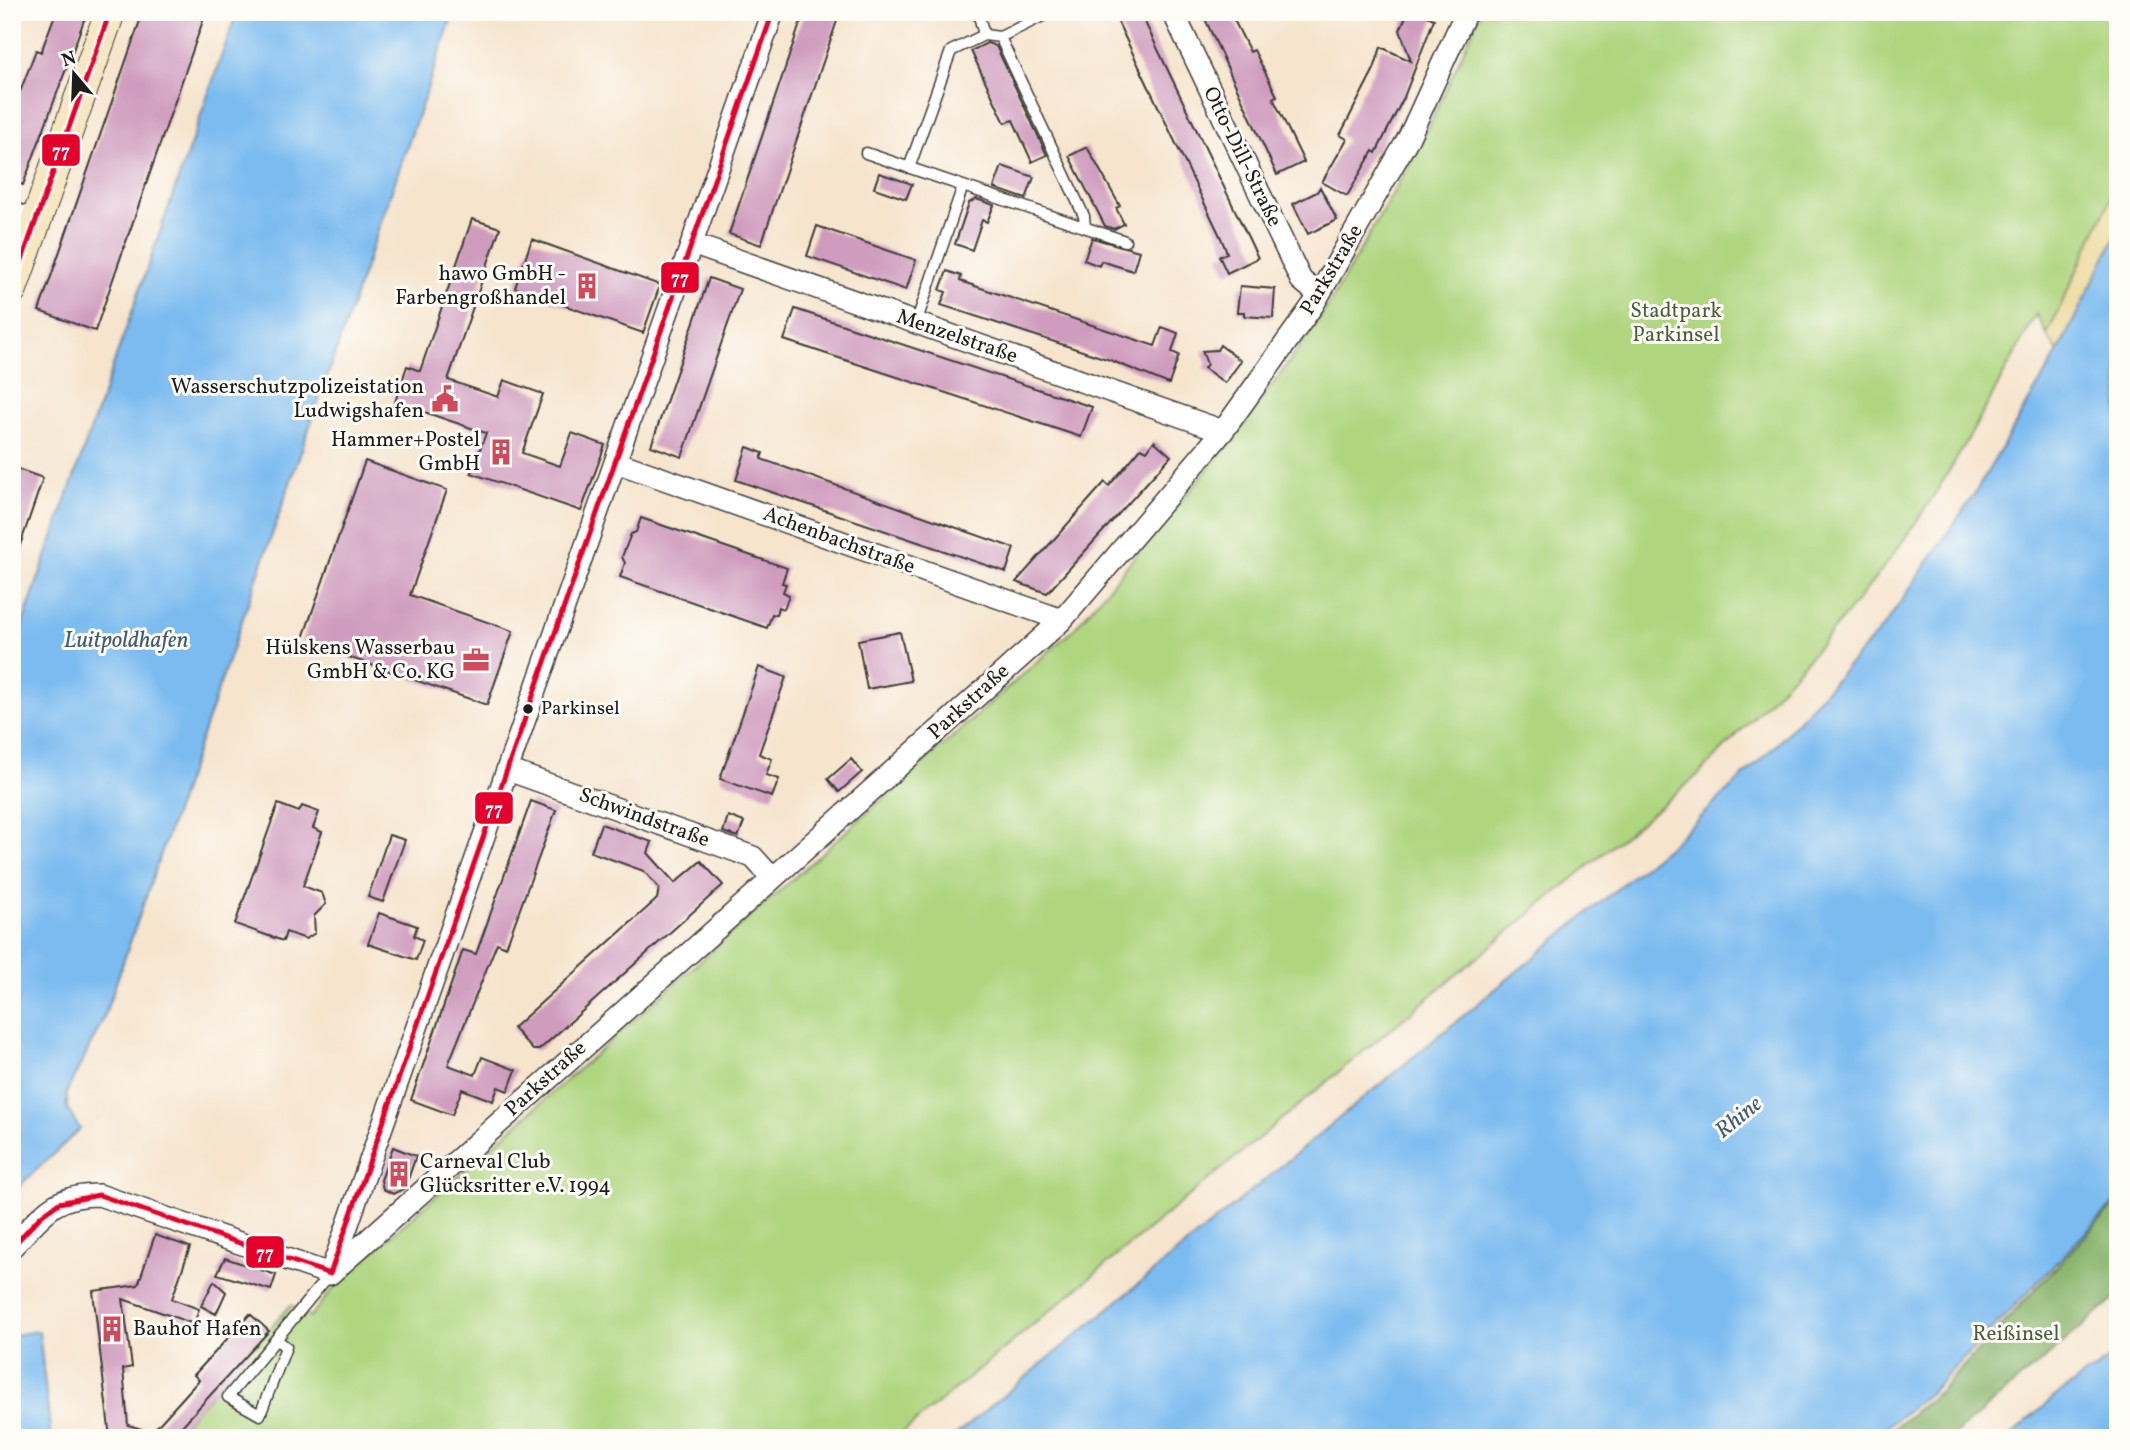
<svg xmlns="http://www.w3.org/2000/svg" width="2130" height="1450" font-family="Vollkorn,serif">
<rect width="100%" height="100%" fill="#fdfcf7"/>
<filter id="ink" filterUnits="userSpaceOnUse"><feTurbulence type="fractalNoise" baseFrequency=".0143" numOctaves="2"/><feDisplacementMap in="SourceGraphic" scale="14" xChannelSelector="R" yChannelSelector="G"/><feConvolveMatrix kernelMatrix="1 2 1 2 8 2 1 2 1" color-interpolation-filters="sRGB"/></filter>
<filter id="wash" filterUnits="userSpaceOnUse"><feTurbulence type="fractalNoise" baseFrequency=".00686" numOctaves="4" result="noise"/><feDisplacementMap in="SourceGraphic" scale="28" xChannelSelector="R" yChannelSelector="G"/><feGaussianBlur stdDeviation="1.57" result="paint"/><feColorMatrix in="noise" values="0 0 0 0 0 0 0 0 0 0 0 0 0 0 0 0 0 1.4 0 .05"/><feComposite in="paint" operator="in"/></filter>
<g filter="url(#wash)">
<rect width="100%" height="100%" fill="#f6e4cd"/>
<path fill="#afd57f" stroke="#66784e" stroke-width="2" d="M1481 12H2118V183L2047 335 2036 314C1998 385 1962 456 1916 522 1853 615 1776 695 1698 775L896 1438H171L291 1305 310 1317 337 1284 1074 629 1235 437 1324 313 1421 144Z"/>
<path fill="#8bb66e" stroke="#546945" stroke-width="2" d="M2118 1201V1296L1951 1438H1882L1940 1391Z"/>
<path fill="#eeda9e" stroke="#857b5d" stroke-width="2" d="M2118 183V232L2058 352 2047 335Z"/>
<path fill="#7cbbf0" stroke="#4c6c86" stroke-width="2" d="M237 12H454L103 1020 67 1091V1109L80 1129 12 1193V654Z
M2118 232V1199L1933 1390 1873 1438H952L1676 840 1778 743 1884 626 1975 493 2058 352Z
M39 1331 51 1438H12V1335Z
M2118 1353V1424L2103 1438H2008L2054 1397Z"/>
<g id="blocks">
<path fill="#cf9bbe" d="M56 12H87L23 185 12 181V113L36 50 41 52Z
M143 12H206L95 331 39 311Z
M804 12H840L761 245 729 234Z
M1113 12H1140L1258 258 1227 273 1219 256 1227 253 1221 238Z
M1218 12H1230L1250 52 1254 50 1277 96 1273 98 1304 162 1277 175 1205 19Z
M1408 12H1419L1434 19 1404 97 1376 153 1373 151 1347 196 1322 182 1347 139 1340 135 1374 69 1381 47 1411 61 1400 30Z
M987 43 996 46 1047 155 1032 162 1013 120 1005 123 971 51Z
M1087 147 1120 206 1116 208 1124 224 1114 229 1105 226 1069 156Z
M1002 166 1034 177 1026 199 994 188Z
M879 173 912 184 906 199 874 188Z
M1320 187 1337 220 1308 234 1293 204 1317 192Z
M976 199 994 205 987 222 982 220 972 250 955 244 969 203Z
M472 219 500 228 448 380 498 397 504 380 543 394 522 453 560 466 572 433 605 445 581 511 471 473 486 433 395 402 407 366 420 371Z
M817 226 916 260 906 290 807 256Z
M1092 238 1139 251 1133 271 1101 261 1099 266 1084 260Z
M532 239 660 285 643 333 515 288Z
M947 271 961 276 960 281 1155 346 1162 327 1178 333 1172 352 1179 355 1169 384 1110 360 941 305 946 292 940 290Z
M709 278 740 289 682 457 651 446Z
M1240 286 1275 289 1273 318 1244 316V312H1237Z
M795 309 1092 407 1081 437 784 340Z
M1220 345 1241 361 1225 383 1204 368 1207 364 1202 351 1217 350Z
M1154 441 1171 456 1050 590 1047 593 1016 582 1105 482 1109 486 1141 448 1147 451Z
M747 447 763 453 761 459 1014 548 1006 572 736 480Z
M365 461 447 490 410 595 513 631 487 705 302 641Z
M12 467 43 478 15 560H12Z
M641 518 787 568 782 583 786 584 783 592 789 595 784 609 778 607 776 615 772 614 767 628 620 577 625 563 622 557 631 534 636 532Z
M900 632 911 681 867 689 858 640Z
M759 667 786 677 759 754 772 759 766 775 779 779 772 797 720 779Z
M851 759 862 772 839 792 828 779Z
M531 801 556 810 506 947 497 943 448 1065 475 1075 482 1057 516 1070 508 1091 498 1087 493 1101 462 1089 452 1115 411 1100 463 950 476 954Z
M278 804 299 812 302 806 319 812 313 828 322 832 303 886 322 893 326 904 314 916 315 933 306 939 286 932 283 941 235 924Z
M728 816 744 822 738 837 723 832Z
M601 824 652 842 648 853 675 883 701 861 723 885 539 1050H533L513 1028 657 899 659 888 644 871 591 852Z
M389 835 405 840 383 902 368 897Z
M379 913 417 926 414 936 423 940 416 960 368 944Z
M393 1147 416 1156 405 1188 393 1194 383 1189 381 1180Z
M155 1235 190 1247 172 1299 199 1309 194 1324 123 1299 132 1367 123 1369 128 1425 152 1432 199 1380 194 1375 250 1314 269 1331 171 1438H110L93 1291 138 1285Z
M225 1258 276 1275 271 1290 217 1274Z
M214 1281 226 1292 216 1314 201 1306Z"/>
</g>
</g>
<g filter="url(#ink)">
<use href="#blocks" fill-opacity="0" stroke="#3d3a37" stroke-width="2"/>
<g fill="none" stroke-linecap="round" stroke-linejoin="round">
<g stroke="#3d3a37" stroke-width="13">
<path id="lane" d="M978 12 984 35
M1000 37 1051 12
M866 153 1125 241
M909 168 951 51 984 35 1000 37 1084 216 1085 227
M916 323 963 186
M277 1340 286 1347 260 1415 228 1397 330 1274"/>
</g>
<g stroke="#3d3a37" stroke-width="24">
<path id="street" d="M1173 12 1301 280 1319 295
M12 213 36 221
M692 244 1223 431
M616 462 1062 620
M508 770 753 857 772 878
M12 1247C43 1215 52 1195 99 1195L330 1274
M331 1272 773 12
M330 1274 1062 620 1223 431 1313 305 1409 137 1466 12"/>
</g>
<g stroke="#3d3a37" stroke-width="32">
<path id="secondary" d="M12 289 110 12"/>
</g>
<use href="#lane" stroke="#fff" stroke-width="10"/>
<use href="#street" stroke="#fff" stroke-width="21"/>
<use href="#secondary" stroke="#f7e8c3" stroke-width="30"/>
<g stroke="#fdfcf7" stroke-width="10">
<path id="bus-1" d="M12 288 110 12
M12 1247 41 1216 59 1203 99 1195 330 1274 773 12"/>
</g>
<use href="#bus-1" stroke="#e4002b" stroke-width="5"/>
</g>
</g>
<defs>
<g id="building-bare" transform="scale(2.1)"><path d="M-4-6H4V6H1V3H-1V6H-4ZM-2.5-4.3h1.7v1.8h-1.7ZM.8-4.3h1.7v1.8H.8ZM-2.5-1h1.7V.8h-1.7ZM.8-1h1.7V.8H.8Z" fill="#d1495b" stroke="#fdfcf7" stroke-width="2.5" paint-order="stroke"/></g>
<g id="civic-bare" transform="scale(2.1)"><path d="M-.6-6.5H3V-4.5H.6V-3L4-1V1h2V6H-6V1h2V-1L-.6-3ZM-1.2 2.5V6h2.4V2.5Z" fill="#d1495b" stroke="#fdfcf7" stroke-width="2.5" paint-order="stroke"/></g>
<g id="office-bare" transform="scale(2.1)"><path d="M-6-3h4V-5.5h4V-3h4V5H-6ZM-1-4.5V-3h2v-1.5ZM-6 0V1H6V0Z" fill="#d1495b" stroke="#fdfcf7" stroke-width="2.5" paint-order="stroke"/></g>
</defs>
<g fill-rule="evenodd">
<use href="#building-bare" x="587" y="286"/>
<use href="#civic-bare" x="445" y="399"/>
<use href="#building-bare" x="501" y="452"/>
<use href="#office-bare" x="476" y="660"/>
<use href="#building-bare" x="399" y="1174"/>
<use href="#building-bare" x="112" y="1329"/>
</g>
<circle fill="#1c1c1c" stroke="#fdfcf7" stroke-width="2.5" cx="528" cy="709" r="6"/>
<g text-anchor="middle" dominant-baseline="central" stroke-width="6" stroke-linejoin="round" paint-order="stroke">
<g font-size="19" fill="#1c1c1c" stroke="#fdfcf7" text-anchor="start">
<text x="541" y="709">Parkinsel</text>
</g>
<g font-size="21" fill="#1c1c1c" stroke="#fdfcf7">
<text transform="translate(1242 157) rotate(64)">Otto-Dill-Straße</text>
<text transform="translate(1332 270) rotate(-59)">Parkstraße</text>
<text transform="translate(957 337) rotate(19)">Menzelstraße</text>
<text transform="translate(839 541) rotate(20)">Achenbachstraße</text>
<text transform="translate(969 702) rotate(-42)">Parkstraße</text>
<text transform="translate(644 818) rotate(20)">Schwindstraße</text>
<text transform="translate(546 1079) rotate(-42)">Parkstraße</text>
</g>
<g font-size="21" fill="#1c1c1c" stroke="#fdfcf7" text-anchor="end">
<text x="566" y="274">hawo GmbH -<tspan x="566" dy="24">Farbengroßhandel</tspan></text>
<text x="424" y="387">Wasserschutzpolizeistation<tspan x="424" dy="24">Ludwigshafen</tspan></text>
<text x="480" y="440">Hammer+Postel<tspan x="480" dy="24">GmbH</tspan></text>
<text x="455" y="648">Hülskens Wasserbau<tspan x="455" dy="24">GmbH &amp; Co. KG</tspan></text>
<text x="420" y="1162" text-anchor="start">Carneval Club<tspan x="420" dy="24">Glücksritter e.V. 1994</tspan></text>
<text x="133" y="1329" text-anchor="start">Bauhof Hafen</text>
</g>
<g font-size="21" fill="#4f5d3f" stroke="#fdfcf7">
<text x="1676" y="311">Stadtpark<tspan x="1676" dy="24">Parkinsel</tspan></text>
<text x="2016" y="1334">Reißinsel</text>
</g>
<g font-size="23" font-style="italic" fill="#425c71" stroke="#fdfcf7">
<text x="126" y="641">Luitpoldhafen</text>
<text transform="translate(1739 1118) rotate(-39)">Rhine</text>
</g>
</g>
<g stroke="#fdfcf7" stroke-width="2.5">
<rect x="41" y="133" width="40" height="34" rx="7" fill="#e4002b"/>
<rect x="660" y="261" width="40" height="33" rx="7" fill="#e4002b"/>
<rect x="474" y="791" width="40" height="34" rx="7" fill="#e4002b"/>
<rect x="245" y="1235" width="40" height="34" rx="7" fill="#e4002b"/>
</g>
<g font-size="19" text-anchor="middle" font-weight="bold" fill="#fff">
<text x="61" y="157">77</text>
<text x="680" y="284">77</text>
<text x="494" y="815">77</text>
<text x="265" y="1259">77</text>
</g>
<rect width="2130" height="1450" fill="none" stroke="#fdfcf7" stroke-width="42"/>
<g transform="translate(74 74) rotate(341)" stroke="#fdfcf7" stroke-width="5" paint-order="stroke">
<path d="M0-5L12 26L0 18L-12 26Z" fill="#1c1c1c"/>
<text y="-10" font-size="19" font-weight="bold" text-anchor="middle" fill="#1c1c1c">N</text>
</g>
</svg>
